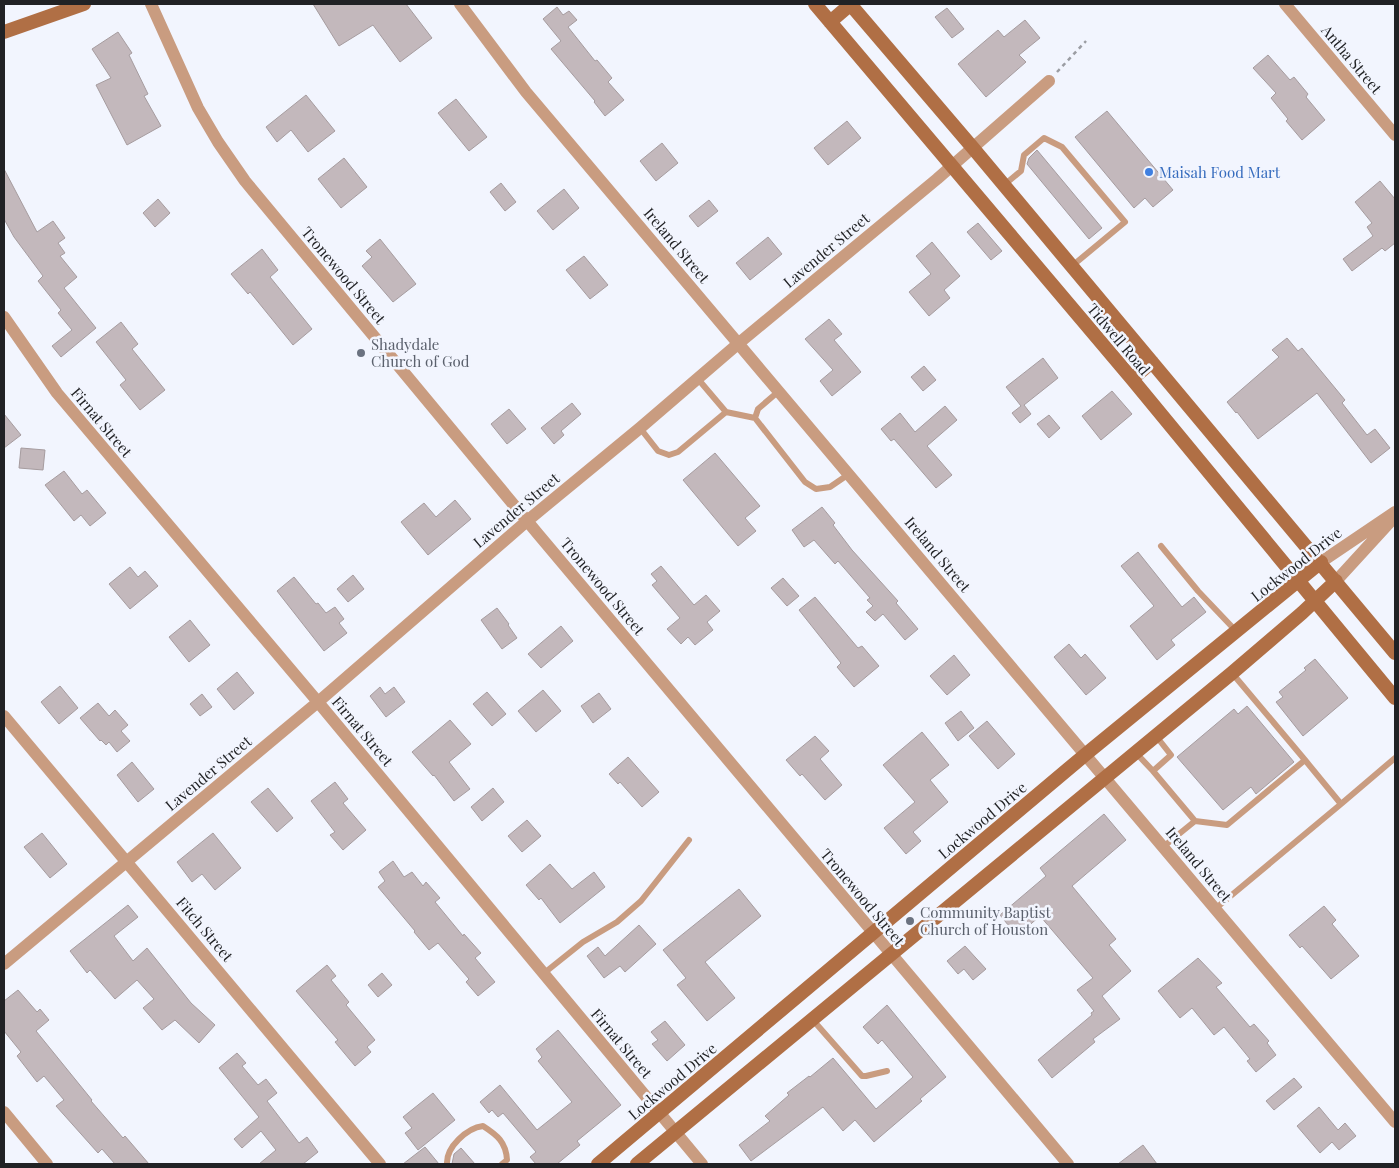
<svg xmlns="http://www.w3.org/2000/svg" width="1399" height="1168" font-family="'Playfair Display',serif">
<rect width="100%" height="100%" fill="#f2f5fe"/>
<path fill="#c3b8bc" stroke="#a69c9f" d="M313 4H406L432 38 400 62 373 25 339 46Z
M557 7 563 15 569 11 577 20 568 27 595 61 597 60 612 78 608 82 624 100 605 116 594 102 595 101 551 49 561 41 543 19Z
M947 8 964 29 952 38 935 17Z
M1025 20 1040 38 1019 55 1026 62 986 97 958 64 998 30 1004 37Z
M118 32 132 53 129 55 148 94 144 96 161 126 127 145 96 85 111 78 92 49Z
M1268 55 1290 80 1294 77 1308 94 1306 97 1325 120 1302 140 1286 121 1288 119 1271 98 1276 93 1253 68Z
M306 95 335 131 308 152 291 130 277 142 266 127Z
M456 99 487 137 469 151 438 113Z
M1107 111 1173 190 1153 207 1145 198 1134 208 1075 137Z
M847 121 861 138 828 165 814 148Z
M662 143 678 163 656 181 640 161Z
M1037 150 1102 228 1089 239 1027 164 1029 158Z
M344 158 367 187 341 208 318 179Z
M4 169 37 232 53 221 65 238 58 243 65 253 60 256 77 277 64 288 96 328 61 357 52 346 72 330 58 313 61 310 38 281 43 276 14 237 4 219Z
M1380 181 1395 199V243L1385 251 1382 248 1352 271 1343 259 1373 236 1367 227 1372 223 1355 202Z
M501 183 516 202 505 211 490 192Z
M564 189 579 208 553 230 537 211Z
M158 199 170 213 155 227 143 213Z
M709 200 718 211 698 227 689 216Z
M978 223 1002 251 991 260 967 232Z
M768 237 782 254 750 280 736 263Z
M380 239 416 284 393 302 362 266 372 257 366 251Z
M932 242 960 276 944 290 950 298 929 316 909 292 931 274 916 256Z
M262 249 278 270 270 277 312 329 293 345 250 292 248 294 231 274Z
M584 256 608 285 590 299 566 270Z
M829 319 842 334 834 340 861 372 832 396 820 381 833 370 805 339Z
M121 322 138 344 132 349 165 390 140 410 120 385 126 380 96 342Z
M1287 338 1298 351 1302 348 1345 400 1342 403 1367 435 1375 429 1390 448 1371 463 1317 393 1258 439 1237 412 1236 413 1227 402 1279 357 1272 350Z
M1043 358 1058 378 1024 405 1031 414 1020 423 1012 413 1021 406 1006 387Z
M924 366 936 380 923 391 911 377Z
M1112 391 1132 414 1101 440 1082 416Z
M572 403 581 414 561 431 564 435 554 444 541 428Z
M945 406 957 420 927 446 952 475 936 488 894 439 891 441 881 429 900 413 915 432Z
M509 409 526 429 507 444 491 424Z
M4 414 21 435 4 448Z
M1049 415 1060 428 1049 438 1037 424Z
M21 448 45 450 43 470 19 468Z
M715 453 760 506 745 518 756 531 738 546 683 480Z
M64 471 82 494 87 490 106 513 90 526 81 515 74 521 45 485Z
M455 500 471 519 428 555 401 522 424 503 436 517Z
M822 507 835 523 833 525 852 550 898 601 896 603 918 629 905 640 883 614 875 621 866 612 873 606 867 600 870 598 838 561 835 564 814 540 804 547 792 530Z
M1138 552 1182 607 1194 597 1206 612 1171 640 1175 645 1157 660 1130 626 1154 606 1121 566Z
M661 566 694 605 706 595 720 611 707 622 713 630 695 645 688 637 681 644 667 629 680 618 652 585 657 581 651 574Z
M130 567 138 577 145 571 158 586 130 609 109 584Z
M353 575 364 589 348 602 337 589Z
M294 577 316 604 318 603 326 613 335 607 344 619 339 623 347 633 324 651 277 591Z
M783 578 799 596 787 606 771 588Z
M815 597 858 648 862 646 879 666 854 687 837 667 841 663 799 610Z
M497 608 509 624 508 625 517 638 502 649 481 620Z
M190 620 210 645 189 662 169 637Z
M561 626 573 641 541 668 528 654Z
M1069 644 1081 658 1085 654 1106 678 1086 695 1054 657Z
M954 655 970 675 947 695 930 676Z
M1315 659 1348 698 1303 736 1276 702 1283 697 1279 692 1306 670 1304 668Z
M237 672 254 693 234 710 217 689Z
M60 686 78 708 59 724 41 702Z
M380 687 385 694 394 687 405 702 386 717 370 696Z
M543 690 561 711 536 732 518 711Z
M487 692 506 714 492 726 473 704Z
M599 693 611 709 593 723 581 706Z
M202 694 212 707 200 716 190 704Z
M98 703 109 716 115 710 128 725 121 731 130 741 117 752 109 742 106 745 101 740 100 741 80 718Z
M1247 706 1294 762 1256 794 1251 787 1223 810 1177 757 1234 709 1238 714Z
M961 711 974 728 958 741 945 723Z
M450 720 471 744 449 762 470 789 454 801 434 775 433 776 412 752Z
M987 721 1015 754 998 769 969 736Z
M922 732 949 765 930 780 948 802 913 832 921 841 906 854 884 828 915 802 883 765Z
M815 736 829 751 820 759 842 785 825 800 802 774 800 776 786 760Z
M628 757 659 792 642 807 620 782 618 784 609 774Z
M132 762 154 789 138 802 117 775Z
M335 782 348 799 343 803 366 830 343 850 330 835 335 832 311 801Z
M268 788 293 818 277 832 251 802Z
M493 788 504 802 482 821 471 807Z
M1104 814 1126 840 1072 886 1116 939 1109 945 1131 971 1102 996 1120 1019 1093 1039 1095 1042 1052 1078 1038 1060 1092 1015 1091 1013 1094 1011 1077 990 1093 978 1040 916 1017 936 1000 915 1046 876 1040 868Z
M527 820 541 836 522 852 508 836Z
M42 833 67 864 50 878 24 847Z
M213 833 241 868 215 890 202 874 192 882 177 862Z
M393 861 404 877 412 872 423 886 426 882 440 898 435 902 463 936 464 934 481 953 475 958 495 982 478 996 466 982 469 979 438 943 429 950 414 932 415 931 378 887 385 881 379 872Z
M550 864 572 889 594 872 605 887 560 923 541 898 539 900 526 885Z
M739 889 761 916 705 962 735 998 707 1021 677 985 686 978 663 950Z
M128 905 138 917 114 936 133 961 147 948 191 1003 215 1025 199 1043 175 1020 162 1030 143 1008 154 999 137 980 115 999 90 970 87 973 70 951Z
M1324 906 1336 920 1332 924 1359 956 1331 979 1302 946 1300 948 1289 935Z
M639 925 656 944 625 972 620 966 604 978 587 956 598 947 605 956Z
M965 946 986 969 973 980 964 969 958 974 947 961Z
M1198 958 1222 983 1216 987 1250 1027 1254 1024 1269 1041 1267 1043 1276 1055 1256 1072 1247 1061 1250 1059 1224 1027 1214 1035 1192 1008 1180 1018 1158 991Z
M327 965 336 976 331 980 349 1002 346 1005 375 1040 367 1047 371 1052 355 1066 335 1042 338 1040 296 991Z
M382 973 392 985 378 997 368 985Z
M18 990 37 1012 40 1009 49 1020 36 1031 92 1100 91 1101 123 1138 125 1136 149 1164H115L102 1149 98 1153 56 1106 64 1100 44 1076 37 1082 17 1056 21 1052 4 1031V1001Z
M887 1005 946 1077 920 1099 922 1101 874 1142 855 1120 843 1131 823 1107 751 1161 739 1145 770 1121 765 1116 789 1095 787 1093 809 1076 810 1077 833 1058 876 1109 913 1077 882 1040 878 1044 863 1027Z
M665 1021 685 1045 667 1061 652 1044 658 1040 651 1032Z
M558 1030 621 1105 577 1141 580 1145 557 1164H536L530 1157 536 1152 503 1113 498 1117 492 1110 489 1113 480 1102 500 1085 537 1130 572 1102 538 1061 542 1057 536 1049Z
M237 1053 246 1063 242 1066 258 1085 266 1079 277 1093 267 1101 299 1143 307 1137 318 1152 303 1164H259L276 1150 261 1131 242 1148 234 1139 259 1117 219 1068Z
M1294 1078 1302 1087 1274 1110 1266 1101Z
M433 1093 455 1120 418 1150 405 1133 412 1128 403 1117Z
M1319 1107 1338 1130 1345 1123 1356 1136 1339 1150 1332 1142 1320 1153 1297 1126Z
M1143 1145 1157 1164H1118Z
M425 1147 439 1164H403Z
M461 1148 475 1164H452L454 1154Z"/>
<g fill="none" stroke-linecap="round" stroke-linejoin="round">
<path stroke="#9b9da3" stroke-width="2.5" stroke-dasharray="4 4" stroke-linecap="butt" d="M1057 72 1086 41"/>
<path stroke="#c99c80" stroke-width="6" d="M1004 185 1021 171 1024 155 1044 138 1062 147 1125 222 1072 266
M698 379 726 412 755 418
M779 391 758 409 755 418 805 482 816 489 830 487 849 474
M640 428 658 451 669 455 678 452 726 412
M1161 546 1198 591 1236 631
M1232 673 1305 760
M1136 753 1153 771 1171 755 1156 736
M1153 771 1195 821 1163 847
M1195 821 1227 825 1305 760 1341 804 1395 758
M1215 909 1341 804
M543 974 583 942 617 922 641 901 689 840
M812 1019 862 1076H866L887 1071
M447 1164C446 1147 467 1128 483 1126 497 1135 506 1142 507 1160L502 1164"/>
<path stroke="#c99c80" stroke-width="12" d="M151 4 198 108 218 142 245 181 538 534 1068 1164
M460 4 526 92 1395 1122
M1285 4 1395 135
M4 317 57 393 318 702 702 1164
M1321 562 1395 512
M1336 581 1390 522
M4 716 380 1164
M4 964 318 702 527 521 640 428 739 343 937 179 1049 81
M4 1112 47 1164"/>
<path stroke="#b06f45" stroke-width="14" d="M815 4 1132 379 1395 698
M850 4 973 148 1395 653
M830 22 851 4
M4 32 84 4
M1132 379 1152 362
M598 1164 1086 754 1321 562
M637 1164 1232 673 1302 613 1336 581"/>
</g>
<circle fill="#3f7fe0" stroke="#f2f5fe" stroke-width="2" cx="1149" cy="172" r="5"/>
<g fill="#6b7280" stroke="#f2f5fe" stroke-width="2">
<circle cx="361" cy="353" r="5"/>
<circle cx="910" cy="921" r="5"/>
</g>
<g text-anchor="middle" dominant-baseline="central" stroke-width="5" stroke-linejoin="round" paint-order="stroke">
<g font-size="15" fill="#212225" stroke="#f2f5fe">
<text transform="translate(1352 59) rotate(50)">Antha Street</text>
<text transform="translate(677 245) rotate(50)">Ireland Street</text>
<text transform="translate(826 250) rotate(-40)">Lavender Street</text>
<text transform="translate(344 275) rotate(50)">Tronewood Street</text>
<text transform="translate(1119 339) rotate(50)">Tidwell Road</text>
<text transform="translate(102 422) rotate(50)">Firnat Street</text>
<text transform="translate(516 510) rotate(-40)">Lavender Street</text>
<text transform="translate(938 554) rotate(50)">Ireland Street</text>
<text transform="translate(1296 564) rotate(-38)">Lockwood Drive</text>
<text transform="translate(603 586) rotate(50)">Tronewood Street</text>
<text transform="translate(363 731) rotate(50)">Firnat Street</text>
<text transform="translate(208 773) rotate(-40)">Lavender Street</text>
<text transform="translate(982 820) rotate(-40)">Lockwood Drive</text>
<text transform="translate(1199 864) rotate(50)">Ireland Street</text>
<text transform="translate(863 897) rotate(50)">Tronewood Street</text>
<text transform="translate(205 929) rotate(50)">Fitch Street</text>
<text transform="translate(622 1043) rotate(50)">Firnat Street</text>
<text transform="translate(672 1081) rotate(-40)">Lockwood Drive</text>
</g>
<g font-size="15" fill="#366cbe" stroke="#f2f5fe" text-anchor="start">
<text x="1159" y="172">Maisah Food Mart</text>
</g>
<g font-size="15" fill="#5b616d" stroke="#f2f5fe" text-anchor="start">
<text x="371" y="344">Shadydale<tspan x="371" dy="17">Church of God</tspan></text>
<text x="920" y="912">Community Baptist<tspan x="920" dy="17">Church of Houston</tspan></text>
</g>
</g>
<rect width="1399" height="1168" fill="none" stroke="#212225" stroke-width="10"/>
</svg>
